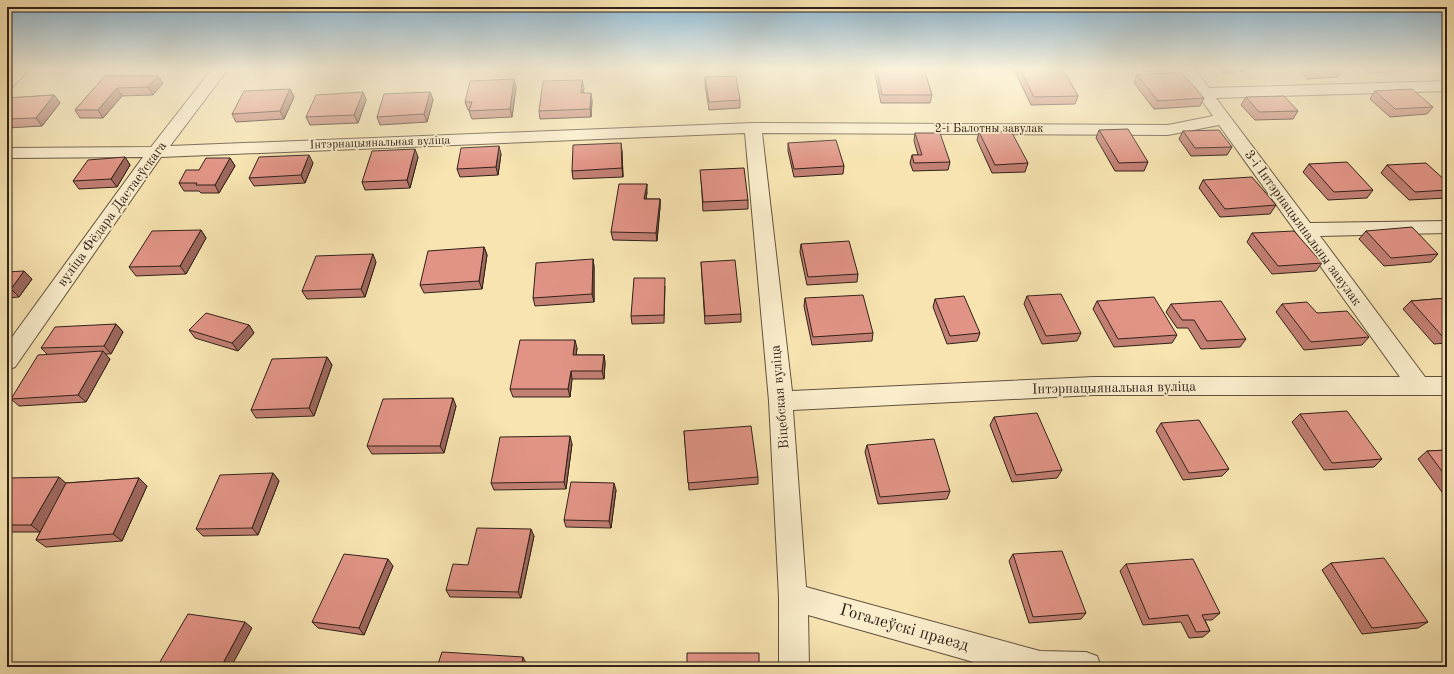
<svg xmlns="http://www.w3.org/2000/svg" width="1454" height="674" font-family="'Old Standard TT',serif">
<rect width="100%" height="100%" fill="#f7e4b1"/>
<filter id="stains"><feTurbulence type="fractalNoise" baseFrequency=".005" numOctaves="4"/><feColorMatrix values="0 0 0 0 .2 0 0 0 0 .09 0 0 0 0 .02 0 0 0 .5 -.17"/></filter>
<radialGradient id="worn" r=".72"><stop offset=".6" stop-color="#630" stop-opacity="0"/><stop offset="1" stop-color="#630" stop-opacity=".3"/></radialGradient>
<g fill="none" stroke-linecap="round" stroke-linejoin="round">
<g stroke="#62523f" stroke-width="2">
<path id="minor" d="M12 69H30L13 86 7 88V74Z
M212 69H228L170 146 753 123 1168 125 1213 116 1179 69H1195L1209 88 1447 81V91L1216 98 1310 223 1447 221V233L1320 236 1425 377H1447V395H1094L793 410 806 587 1040 651 1086 652 1097 656 1101 667H991L808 615 809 667H779V597L769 401 745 133 161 157 15 367 7 370V344L143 157 7 158V148L151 147ZM1219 125 1400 377H1094L792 391 762 133 1168 135Z"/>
</g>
<use href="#minor" fill="#faedcc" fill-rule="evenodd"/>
</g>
<path fill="#c27f73" stroke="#312119" d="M874 69H924L932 95 930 103H881Z
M1014 69H1063L1078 96 1075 104 1031 105Z
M1142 69H1169L1168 70 1144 72Z
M1220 69H1246L1245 71 1223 73Z
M1298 69H1343V70L1338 77 1307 79Z
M1364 69H1401L1400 71 1368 73Z
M1137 75 1204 98 1200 106 1154 109 1134 83Z
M105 76H158L163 83 153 95 122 96 103 118H80L75 110Z
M705 77 740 100V108L709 110 705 85Z
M514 79 516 87 512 117 472 119 469 111 470 110H468L465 102Z
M584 88 583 93 592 101 591 117 540 119 539 111Z
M290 89 294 97 284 119 236 122 232 114Z
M1375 91 1433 107 1427 114 1390 117 1370 99Z
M363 92 366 100 358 123 310 125 306 117Z
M430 92 433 100 427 122 380 125 377 117Z
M54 95 60 103 42 126 7 128V98Z
M1246 97 1298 111 1293 119 1255 120 1241 105Z
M1099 130 1148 162 1144 171H1115L1096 138Z
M1183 131 1232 147 1227 155 1191 156 1179 139Z
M979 132 1028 163 1025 172 992 173 977 140Z
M915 133 950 162 948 170 913 171 910 163 912 155H918L914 141Z
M788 143 844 166 843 174 794 177 788 151Z
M622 151 623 177 573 179 572 171Z
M501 154 498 175 460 177 457 169Z
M125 157 130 165 117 187 79 189 73 181Z
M418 157 410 188 365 190 362 182Z
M230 158 235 166 219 193H201L199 191H184L179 183 199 170Z
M313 163 305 183 254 186 249 178Z
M1309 164 1373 190 1367 198 1328 200 1303 172Z
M1387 165 1447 182V198L1409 200 1381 173Z
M701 178 748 200V209L703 211Z
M1203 180 1276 205 1270 214 1220 217 1199 188Z
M647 192 646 199H660V207L657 241 613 240 611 232Z
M201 230 206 238 186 274 136 276 129 267Z
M1366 231 1438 254 1431 262 1384 266 1359 239Z
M1252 233 1322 263 1316 271 1272 274 1247 242Z
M801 244 858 274 857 282 807 285 800 252Z
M484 247 487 255 482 289 424 293 420 285Z
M593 259 594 267V302L535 306 533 298Z
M376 262 365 297 307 299 302 291Z
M701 262 741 314V322L705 324Z
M7 272 32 279 19 297 7 298Z
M665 286 664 323 632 324 631 316Z
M1027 296 1081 333 1077 341 1042 344 1024 304Z
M805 298 873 333 872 341 812 345 804 306Z
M1447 298V343L1434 344 1403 309 1411 301Z
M935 299 980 333 977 341 947 344 933 307Z
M1097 301 1177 335 1172 343 1114 347 1093 309Z
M1171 304 1246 339 1240 347 1201 349 1188 328H1177L1166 312Z
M1282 304 1317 313 1369 337 1362 345 1304 350 1276 312Z
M116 324 123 332 111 354H105L110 359 86 402 19 406 11 399 47 354 41 348Z
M249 325 254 333 238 351 195 338 189 330Z
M577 348 576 355H604L605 363 604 379H572L570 397H513L510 389Z
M327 357 332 365 314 416 256 418 251 410Z
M456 406 444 453 372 454 367 446Z
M1300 414 1382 459 1374 467 1324 470 1292 422Z
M994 417 1062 470 1057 478 1012 482 990 425Z
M1161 423 1229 469 1222 476 1183 480 1156 431Z
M684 431 758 477V484L689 490Z
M572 444 566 489 494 490 491 483Z
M867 445 950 491 947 499 878 504 865 452Z
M1447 450V499L1418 459 1427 451Z
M273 473 279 481 258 535 203 536 196 529Z
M7 478 66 483 139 478 147 486 122 541 46 547 36 540 40 532H7Z
M616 490 611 528 566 527 564 520Z
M534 536 521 598 450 597 446 590 468 565Z
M1013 554 1086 613 1081 619 1029 623 1009 561Z
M1331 563 1428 622 1418 628 1362 634 1322 570Z
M1126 564 1220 613 1212 620H1205L1210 631 1203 637 1189 638 1181 622 1143 625 1120 571Z
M393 566 364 635 318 628 312 622Z"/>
<path fill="#9e685e" stroke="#312119" d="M158 76 163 83 153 95 148 87Z
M514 79 516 87 512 117 510 109Z
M582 80 584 88 582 101 581 93Z
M117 88 122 96 103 118 98 110Z
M290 89 294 97 284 119 280 111Z
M363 92 366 100 358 123 354 115Z
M430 92 433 100 427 122 424 114Z
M591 93 592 101 591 117 590 109Z
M54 95 60 103 42 126 36 118Z
M621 143 622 151 623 177 622 168Z
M499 146 501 154 498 175 496 167Z
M415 149 418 157 410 188 407 180Z
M309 155 313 163 305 183 301 175Z
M125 157 130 165 117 187 111 179Z
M230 158 235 166 219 193 215 185Z
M647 184V192L645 207 644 199Z
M660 199V207L657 241 656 233Z
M201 230 206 238 186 274 180 266Z
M484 247 487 255 482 289 479 281Z
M373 254 376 262 365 297 361 289Z
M593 259 594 267V302L592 294Z
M24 271 32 279 19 297 11 289Z
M116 324 123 332 111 354 104 346Z
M249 325 254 333 238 351 232 343Z
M575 340 577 348 575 363 573 355Z
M103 351 110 359 86 402 78 395Z
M604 355 605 363 604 379 602 371Z
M327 357 332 365 314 416 309 408Z
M571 371 572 379 570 397 568 389Z
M453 398 456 406 444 453 440 446Z
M570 436 572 444 566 489 564 482Z
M273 473 279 481 258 535 252 528Z
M59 477 68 485 40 532 31 525Z
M139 478 147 486 122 541 113 534Z
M614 483 616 490 611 528 609 521Z
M531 529 534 536 521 598 518 592Z
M388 559 393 566 364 635 359 628Z
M245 622 252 628 231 667H221Z
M523 657 526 663 525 667H521Z"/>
<path fill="#e19486" stroke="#312119" d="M877 69H924L932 95H882Z
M1020 69H1063L1078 96 1034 97Z
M1310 69H1343V70L1312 71Z
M1181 72 1204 98 1158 101 1137 75Z
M105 76H158L148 87 117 88 98 110H75Z
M736 76 740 100 709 102 705 77Z
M514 79 510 109 469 111 472 102H465L470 81Z
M582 80 581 93H591L590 109 539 111 543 81Z
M290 89 280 111 232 114 244 91Z
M1412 89 1433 107 1395 109 1375 91Z
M363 92 354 115 306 117 316 95Z
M430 92 424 114 377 117 384 94Z
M54 95 36 118 7 119V98Z
M1284 96 1298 111 1259 112 1246 97Z
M1128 129 1148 162 1119 163 1099 130Z
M1219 130 1232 147 1195 148 1183 131Z
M1011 131 1028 163 995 165 979 132Z
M915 133H940L950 162 914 163 912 155H922Z
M836 140 844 166 794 169 788 143Z
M621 143 622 168 572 171 573 145Z
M499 146 496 167 457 169 461 148Z
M415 149 407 180 362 182 372 151Z
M309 155 301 175 249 178 259 157Z
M125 157 111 179 73 181 88 160Z
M206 158H230L215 185H196L197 183H179L186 170H199Z
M1347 162 1373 190 1334 192 1309 164Z
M1426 163 1447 182V190L1415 192 1387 165Z
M744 168 748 200 703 202 700 170Z
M1252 177 1276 205 1225 209 1203 180Z
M619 184H647L644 199H660L656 233 611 232Z
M1412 227 1438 254 1391 258 1366 231Z
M201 230 180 266 129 267 152 231Z
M1294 231 1322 263 1278 266 1252 233Z
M849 241 858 274 808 277 801 244Z
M484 247 479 281 420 285 428 251Z
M373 254 361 289 302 291 316 256Z
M593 259 592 294 533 298 536 263Z
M735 260 741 314 705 316 701 262Z
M24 271 11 289 7 290V272Z
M634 278H665L664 315 631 316Z
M1061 294 1081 333 1046 336 1027 296Z
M863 295 873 333 813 337 805 298Z
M964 296 980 333 950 336 935 299Z
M1154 297 1177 335 1118 339 1097 301Z
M1447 298V336H1442L1411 301Z
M1221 301 1246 339 1207 341 1194 320H1182L1171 304Z
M1307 302 1317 313 1347 311 1369 337 1311 342 1282 304Z
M206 313 249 325 232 343 189 330Z
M116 324 104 346 41 348 55 327Z
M520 340H575L573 355H604L602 371H571L568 389H510Z
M103 351 78 395 11 399 38 355Z
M327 357 309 408 251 410 272 359Z
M453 398 440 446H367L383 399Z
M1347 411 1382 459 1332 463 1300 414Z
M1037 413 1062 470 1016 475 994 417Z
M1199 420 1229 469 1189 473 1161 423Z
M751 426 758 477 688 483 684 431Z
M570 436 564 482 491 483 500 437Z
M934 439 950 491 880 497 867 445Z
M1447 450V478L1427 451Z
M273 473 252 528 196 529 220 475Z
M59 477 31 525H7V478Z
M139 478 113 534 36 540 66 483Z
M571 482 614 483 609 521 564 520Z
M477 528 531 529 518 592 446 590 453 564 468 565Z
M1062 551 1086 613 1033 617 1013 554Z
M344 554 388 559 359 628 312 622Z
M1384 558 1428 622 1372 628 1331 563Z
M1193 559 1220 613 1202 615 1210 631 1196 632 1188 615 1149 619 1126 564Z
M188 614 245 622 221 667H157Z
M442 652 523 657 521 667H437Z
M687 653H759V667H687Z"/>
<linearGradient id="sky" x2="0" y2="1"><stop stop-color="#8bb7d4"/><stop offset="0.42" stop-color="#fbf3dc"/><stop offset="1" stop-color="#fbf3dc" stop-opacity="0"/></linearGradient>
<rect width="1454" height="164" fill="url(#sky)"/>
<g text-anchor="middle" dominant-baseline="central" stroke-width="3.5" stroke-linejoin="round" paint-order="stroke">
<g font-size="12" fill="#312119" stroke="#faedcc">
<text x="989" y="129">2-і Балотны завулак</text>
<text transform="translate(380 143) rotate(-2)">Інтэрнацыянальная вуліца</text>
</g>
<g font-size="14" fill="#312119" stroke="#faedcc">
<text transform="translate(112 214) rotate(-54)">вуліца Фёдара Дастаеўскага</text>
<text transform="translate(1303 228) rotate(54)">3-і Інтэрнацыянальны завулак</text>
<text transform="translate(1114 388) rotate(-1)">Інтэрнацыянальная вуліца</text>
<text transform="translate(780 397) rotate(-95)">Віцебская вуліца</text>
</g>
<g font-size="17" fill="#312119" stroke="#faedcc">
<text transform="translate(904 628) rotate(16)">Гогалеўскі праезд</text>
</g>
</g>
<rect width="1454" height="674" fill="none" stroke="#f7e4b1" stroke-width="24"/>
<rect x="8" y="8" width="1438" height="658" fill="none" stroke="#312119" stroke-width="2"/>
<rect x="12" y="12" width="1430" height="650" fill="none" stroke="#312119"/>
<rect width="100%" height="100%" filter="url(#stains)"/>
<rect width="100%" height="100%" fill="url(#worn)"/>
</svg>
